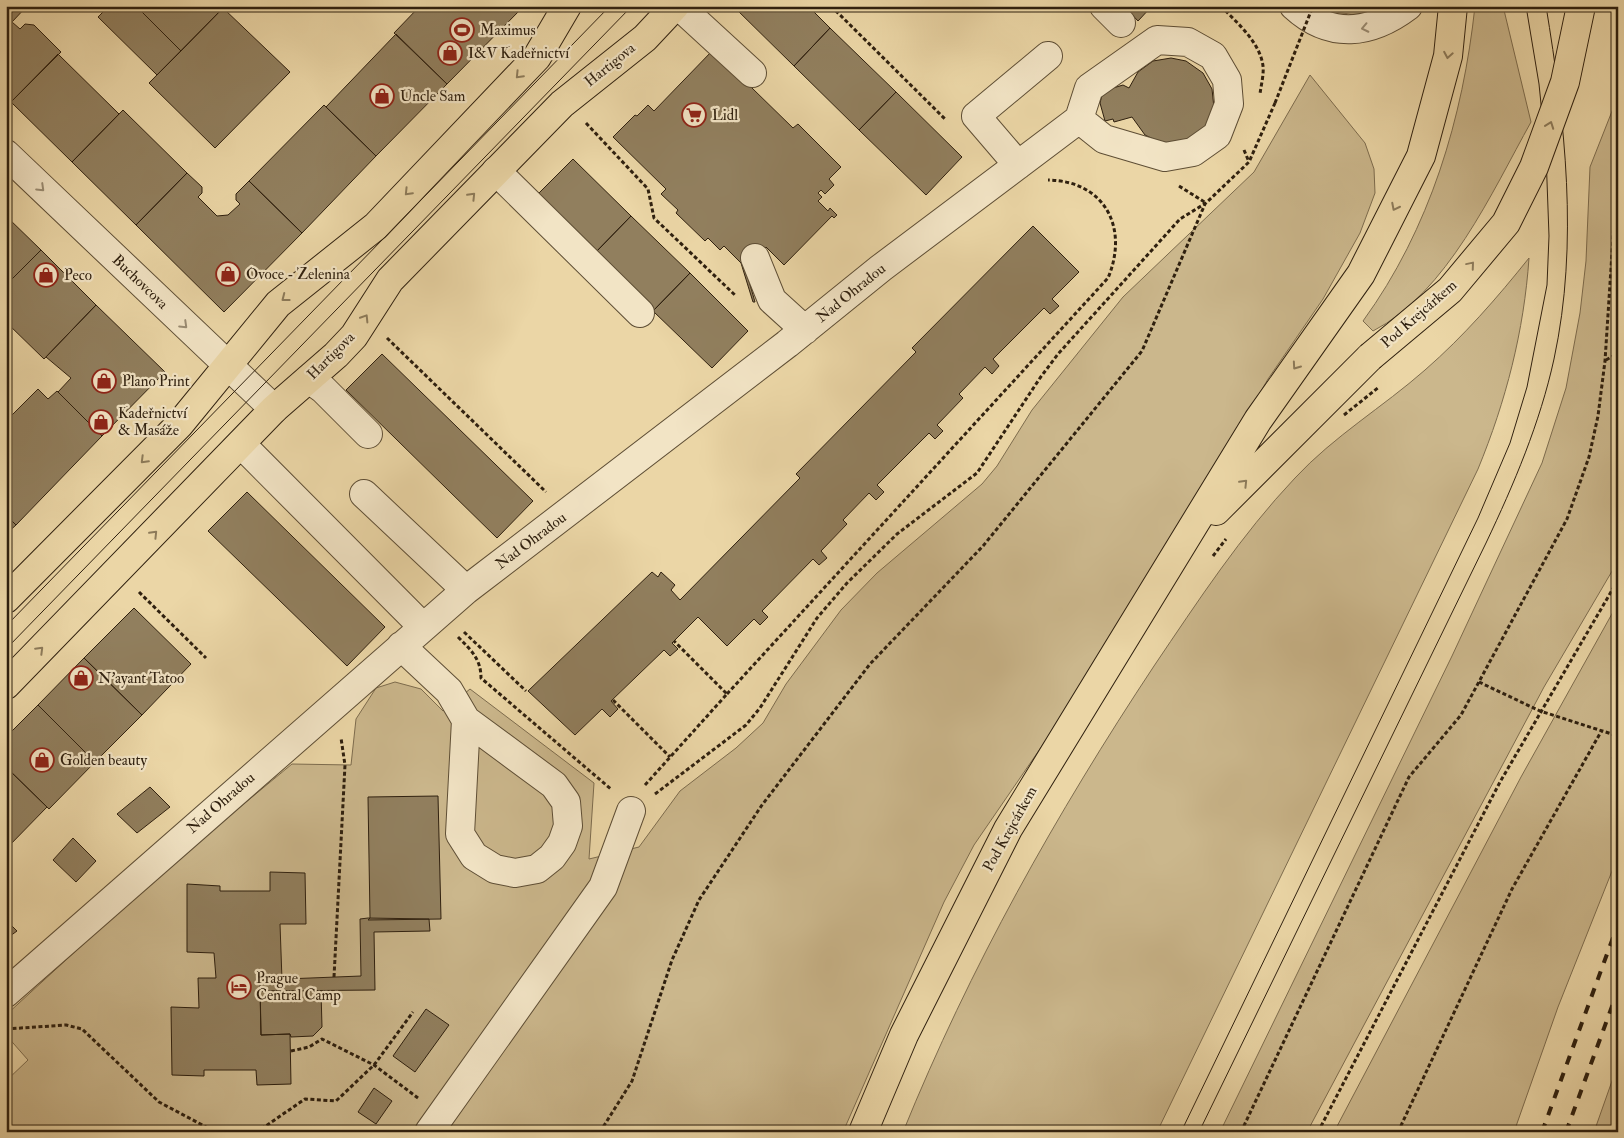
<svg xmlns="http://www.w3.org/2000/svg" width="1624" height="1138" font-family="'IM FELL Double Pica',serif">
<rect width="100%" height="100%" fill="#ebd6a6"/>
<filter id="stains"><feTurbulence type="fractalNoise" baseFrequency=".004" numOctaves="4"/><feColorMatrix values="0 0 0 0 .2 0 0 0 0 .09 0 0 0 0 .02 0 0 0 .5 -.17"/></filter>
<radialGradient id="worn" r=".72"><stop offset=".6" stop-color="#630" stop-opacity="0"/><stop offset="1" stop-color="#630" stop-opacity=".3"/></radialGradient>
<path fill="#cbb78c" stroke="#7d6c4e" d="M1326 6H1383L1357 15 1328 11Z
M1475 6H1503L1531 122C1492 192 1447 293 1373 331L1363 321C1430 229 1463 118 1475 6Z
M1310 75 1365 143 1374 169 1375 193 1360 233 1323 299 1268 379 1123 628 974 845 944 902 843 1132H6V1081L28 1060 6 1035V1015L165 869 292 764 351 765 356 719 376 688 395 682 421 689 443 711 470 689 594 783 589 859 639 847 680 791 736 748 763 723 786 684 841 610 877 573 982 484 997 466 1032 410 1123 297 1254 172Z
M1618 96V561L1544 687 1307 1132H1220L1452 656 1542 463 1566 388 1580 313 1586 261 1590 167Z
M1529 258C1524 331 1506 401 1478 469L1157 1132H903C970 967 1056 814 1154 666 1198 601 1241 535 1295 478 1334 436 1383 407 1425 370 1464 336 1497 298 1529 258Z
M1618 603V741L1612 758 1618 768V856L1558 1007 1514 1132H1334L1521 777Z
M1618 1064V1132H1594Z"/>
<path fill="#917f5e" stroke="#2f200f" d="M6 6H27L12 22 20 29 25 24 34 25 61 52 11 102 6 98Z
M109 6H136L181 51 157 75 98 17Z
M136 6H225L181 51Z
M420 6H520L522 8 447 84 394 33Z
M733 6H808L830 28 794 66Z
M1124 6H1152L1138 21Z
M223 8 290 72 215 148 149 83Z
M830 28 896 92 859 130 794 66Z
M396 34 447 84 376 156 326 107Z
M713 50 793 128 798 124 841 167 829 179 834 185 825 194 821 190 818 193 822 197 818 201 828 211 830 208 837 215 834 218 832 216 784 265 766 247 745 267 755 302H753L741 263 724 246 720 250 708 238 705 241 676 213 678 210 661 194 666 189 613 137 635 115 637 116 648 105 654 111Z
M58 54 119 114 72 162 11 102Z
M1171 58 1186 61 1203 73 1212 89 1214 108 1208 125 1194 138 1177 144 1161 143 1145 135 1132 117 1114 122 1113 119 1105 121 1100 103 1103 91 1123 85 1129 88 1138 72 1153 61Z
M896 92 962 157 926 195 859 130Z
M324 105 376 156 302 233 249 181Z
M123 110 187 173 136 225 72 162Z
M573 159 631 216 595 253 536 196Z
M187 173 202 187V193L198 197 217 216 228 215 240 204 236 200V194L249 181 302 233 224 312 136 225Z
M6 216 41 250 6 285Z
M631 216 690 273 653 311 595 253Z
M1033 226 1079 272 1052 299 1059 306 1050 314 1044 308 993 359 999 366 992 374 985 367 959 394 963 398 937 425 943 431 935 439 929 433 877 485 884 492 876 500 869 493 843 520 847 524 821 551 827 558 819 565 813 559 762 611 768 617 760 625 754 619 727 646 698 617 672 643 678 649 670 656 664 650 611 701 618 709 610 717 602 709 575 735 528 691 652 572 658 577 661 572 675 585 671 590 680 600 800 478 796 474 916 352 912 348Z
M41 250 96 305 44 359 6 322V285Z
M690 273 748 331 712 368 653 311Z
M96 305 165 372 102 436 58 392 71 378 46 357Z
M382 354 533 501 497 538 346 390Z
M38 389 48 399 57 391 102 436 16 525 6 515V421Z
M247 492 385 627 347 666 208 531Z
M6 515 16 525 6 534Z
M134 608 191 664 142 715 84 658Z
M84 658 142 715 95 762 38 705Z
M38 705 95 762 49 809 6 767V737Z
M6 767 47 807 6 849Z
M150 787 170 807 137 833 117 814Z
M438 796 441 919 368 920 370 918 368 797Z
M73 838 96 861 76 882 53 860Z
M270 872 305 873 306 924H280L282 980H260L261 1035 290 1034 291 1084 257 1085 256 1070H204V1076L172 1075 171 1007 199 1008 198 978H216L214 953 187 952V884L220 886V891H270Z
M368 918 429 919 430 931 374 932 375 990 260 991V980L361 976 360 919Z
M6 920 17 931 6 939Z
M260 991H321L322 1027 313 1036 291 1037 290 1034 261 1035Z
M426 1009 449 1025 415 1072 393 1056Z
M374 1088 392 1101 376 1124 358 1112Z"/>
<g fill="none" stroke-linecap="round" stroke-linejoin="round">
<g stroke="#5e4e35" stroke-width="30">
<path id="minor" d="M679 6 752 73
M1104 6 1121 23
M1294 6C1331 40 1371 34 1408 6
M1157 40 1188 42 1213 56 1227 80 1229 104 1217 135 1193 152 1165 157 1104 139 1079 119 1089 88Z
M6 154 274 409
M1018 165 976 116 1048 56
M496 171 640 313
M755 258 772 300 805 330
M309 379 323 389 368 434
M241 444 423 627
M364 494 466 590
M401 646 449 691 466 720 554 785 566 802 568 826 562 843 552 857 537 869 515 873 495 869 474 856 460 834 466 720
M6 993 466 590 787 344 881 268 1079 119
M429 1132 603 887 631 811"/>
</g>
<g stroke="#2f200f" stroke-width="30">
<path id="major" d="M1216 511 1370 357
M6 599 179 425 278 304 376 226 537 57 567 6
M6 685 274 409 336 355 354 336 390 280 562 104 645 38 675 6
M863 1132 904 1035 1008 829 1258 420 1361 274 1421 156 1448 56 1453 6"/>
</g>
<path stroke="#2f200f" stroke-width="3" stroke-dasharray="4 2.5" stroke-linecap="butt" d="M831 6 946 120
M1221 6C1237 23 1260 42 1263 66 1264 75 1261 85 1260 94
M586 123 648 189 654 218 736 296
M1244 150 1249 162
M1179 186 1206 203
M387 338 546 492
M1606 360 1618 353
M1213 556 1226 539
M139 592 206 658
M464 632 526 691
M458 637C471 650 481 659 481 678L612 790
M1479 682 1540 711 1618 736
M727 694 1108 278C1129 228 1105 181 1048 180
M613 700 670 757
M645 785 727 694 674 641
M655 794 746 725 760 708 817 618 847 583 897 534 977 473 1040 378 1058 354 1180 219 1206 203 1249 162 1275 103
M334 977 345 765 341 738
M6 1029 66 1025 82 1029 159 1102 208 1128 257 1132 305 1099 336 1101 374 1065 413 1012
M291 1051 309 1047 322 1039 374 1065 418 1098
M600 1132 632 1081 672 960 699 900 762 805 870 664 983 546 1142 351 1205 204
M1241 1132 1409 777 1461 715 1567 519 1589 457 1598 416 1605 361 1618 160
M1318 1132 1500 782 1618 580
M1398 1132 1512 889 1602 730"/>
<use href="#minor" stroke="#f2e4c5" stroke-width="28"/>
<use href="#major" stroke="#ebd6a6" stroke-width="28"/>
<path stroke="#2f200f" stroke-width="1" d="M6 626 610 6
M6 649 632 6
M1181 1132 1478 518 1510 443 1527 387 1547 285 1549 236 1546 154 1539 84 1526 6
M1199 1132 1486 543C1514 484 1540 423 1554 359 1579 243 1565 122 1546 6"/>
<path stroke="#2f200f" stroke-width="4" stroke-dasharray="9 9" stroke-linecap="butt" d="M1542 1132 1618 924
M1566 1132 1618 990"/>
<g stroke="#2f200f" stroke-width="30" stroke-linecap="butt">
<path id="major-bridge" d="M1370 357 1450 290 1506 223 1534 167 1565 82 1581 6"/>
</g>
<path stroke="#2f200f" stroke-width="3" stroke-dasharray="4 2.5" stroke-linecap="butt" d="M1275 103 1313 6
M1344 415 1379 387"/>
<use href="#major-bridge" stroke="#ebd6a6" stroke-width="28"/>
</g>
<defs><path id="oneway-chevron" d="M-2-3.5L2.5 0L-2 3.5" fill="none" stroke-width="1.6" stroke-linecap="round" stroke-linejoin="round" transform="scale(1.25)"/></defs>
<g stroke="#9a8c73">
<use href="#oneway-chevron" transform="translate(1365 28) rotate(168)"/>
<use href="#oneway-chevron" transform="translate(41 188) rotate(44)"/>
<use href="#oneway-chevron" transform="translate(184 325) rotate(44)"/>
</g>
<g stroke="#8d7b5a">
<use href="#oneway-chevron" transform="translate(1448 55) rotate(100)"/>
<use href="#oneway-chevron" transform="translate(519 75) rotate(134)"/>
<use href="#oneway-chevron" transform="translate(1550 125) rotate(-70)"/>
<use href="#oneway-chevron" transform="translate(408 192) rotate(134)"/>
<use href="#oneway-chevron" transform="translate(472 196) rotate(-46)"/>
<use href="#oneway-chevron" transform="translate(1395 207) rotate(117)"/>
<use href="#oneway-chevron" transform="translate(1471 265) rotate(-50)"/>
<use href="#oneway-chevron" transform="translate(285 298) rotate(142)"/>
<use href="#oneway-chevron" transform="translate(365 318) rotate(-58)"/>
<use href="#oneway-chevron" transform="translate(1296 366) rotate(125)"/>
<use href="#oneway-chevron" transform="translate(144 460) rotate(135)"/>
<use href="#oneway-chevron" transform="translate(1244 483) rotate(-46)"/>
<use href="#oneway-chevron" transform="translate(154 534) rotate(-46)"/>
<use href="#oneway-chevron" transform="translate(40 650) rotate(-45)"/>
</g>
<defs>
<g id="stadium-ring" transform="scale(1.25)"><circle r="9.5" fill="#f2e4c5" stroke="#8f2418" stroke-width="1.5"/><path d="M0-5a6.5 5 0 1 0 0 10a6.5 5 0 1 0 0-10ZM-3.5-1.8h7v3.6h-7Z" fill="#8f2418"/></g>
<g id="shop-ring" transform="scale(1.25)"><circle r="9.5" fill="#f2e4c5" stroke="#8f2418" stroke-width="1.5"/><path d="M-5-2.5h2.3a2.7 3.5 0 0 1 5.4 0H5L5.5 6h-11ZM-1.5-2.5h3a1.5 2.3 0 0 0-3 0Z" fill="#8f2418"/></g>
<g id="supermarket-ring" transform="scale(1.25)"><circle r="9.5" fill="#f2e4c5" stroke="#8f2418" stroke-width="1.5"/><path d="M-6-5.5h2.5l.6 2H6L4.5 2H-2.5L-4.4-4H-6ZM-1.5 3.2a1.3 1.3 0 1 0 .1 0ZM3 3.2a1.3 1.3 0 1 0 .1 0Z" fill="#8f2418"/></g>
<g id="hotel-ring" transform="scale(1.25)"><circle r="9.5" fill="#f2e4c5" stroke="#8f2418" stroke-width="1.5"/><path d="M-6-4.5h1.5V1H6V5H4.5V3h-9V5H-6ZM-4 0a1.8 1.8 0 1 1 3.6 0ZM.5 0V-2.5h3Q6-2.5 6 0Z" fill="#8f2418"/></g>
</defs>
<g fill-rule="evenodd">
<use href="#stadium-ring" x="462" y="30"/>
<use href="#shop-ring" x="450" y="53"/>
<use href="#shop-ring" x="382" y="96"/>
<use href="#supermarket-ring" x="694" y="115"/>
<use href="#shop-ring" x="228" y="274"/>
<use href="#shop-ring" x="46" y="275"/>
<use href="#shop-ring" x="104" y="381"/>
<use href="#shop-ring" x="101" y="422"/>
<use href="#shop-ring" x="81" y="678"/>
<use href="#shop-ring" x="42" y="760"/>
<use href="#hotel-ring" x="239" y="987"/>
</g>
<g text-anchor="middle" dominant-baseline="central" stroke-width="4.5" stroke-linejoin="round" paint-order="stroke">
<g font-size="15" fill="#2f200f" stroke="#f2e4c5" text-anchor="start">
<text x="480" y="30">Maximus</text>
<text x="468" y="53">I&amp;V Kadeřnictví</text>
<text x="400" y="96">Uncle Sam</text>
<text x="712" y="115">Lidl</text>
<text x="246" y="274">Ovoce - Zelenina</text>
<text x="64" y="275">Peco</text>
<text x="122" y="381">Plano Print</text>
<text x="118" y="413">Kadeřnictví<tspan x="118" dy="17">&amp; Masáže</tspan></text>
<text x="98" y="678">N'ayant Tatoo</text>
<text x="60" y="760">Golden beauty</text>
<text x="256" y="978">Prague<tspan x="256" dy="17">Central Camp</tspan></text>
</g>
<g font-size="15" fill="#2f200f" stroke="#f2e4c5">
<text transform="translate(610 65) rotate(-39)">Hartigova</text>
<text transform="translate(140 282) rotate(44)">Buchovcova</text>
<text transform="translate(851 293) rotate(-39)">Nad Ohradou</text>
<text transform="translate(1419 314) rotate(-41)">Pod Krejcárkem</text>
<text transform="translate(331 356) rotate(-45)">Hartigova</text>
<text transform="translate(531 541) rotate(-37)">Nad Ohradou</text>
<text transform="translate(221 803) rotate(-41)">Nad Ohradou</text>
<text transform="translate(1010 829) rotate(-61)">Pod Krejcárkem</text>
</g>
</g>
<rect width="1624" height="1138" fill="none" stroke="#ebd6a6" stroke-width="25"/>
<rect x="8" y="8" width="1609" height="1123" fill="none" stroke="#2f200f" stroke-width="2.5"/>
<rect x="12" y="12" width="1599" height="1113" fill="none" stroke="#2f200f"/>
<rect width="100%" height="100%" filter="url(#stains)"/>
<rect width="100%" height="100%" fill="url(#worn)"/>
</svg>
